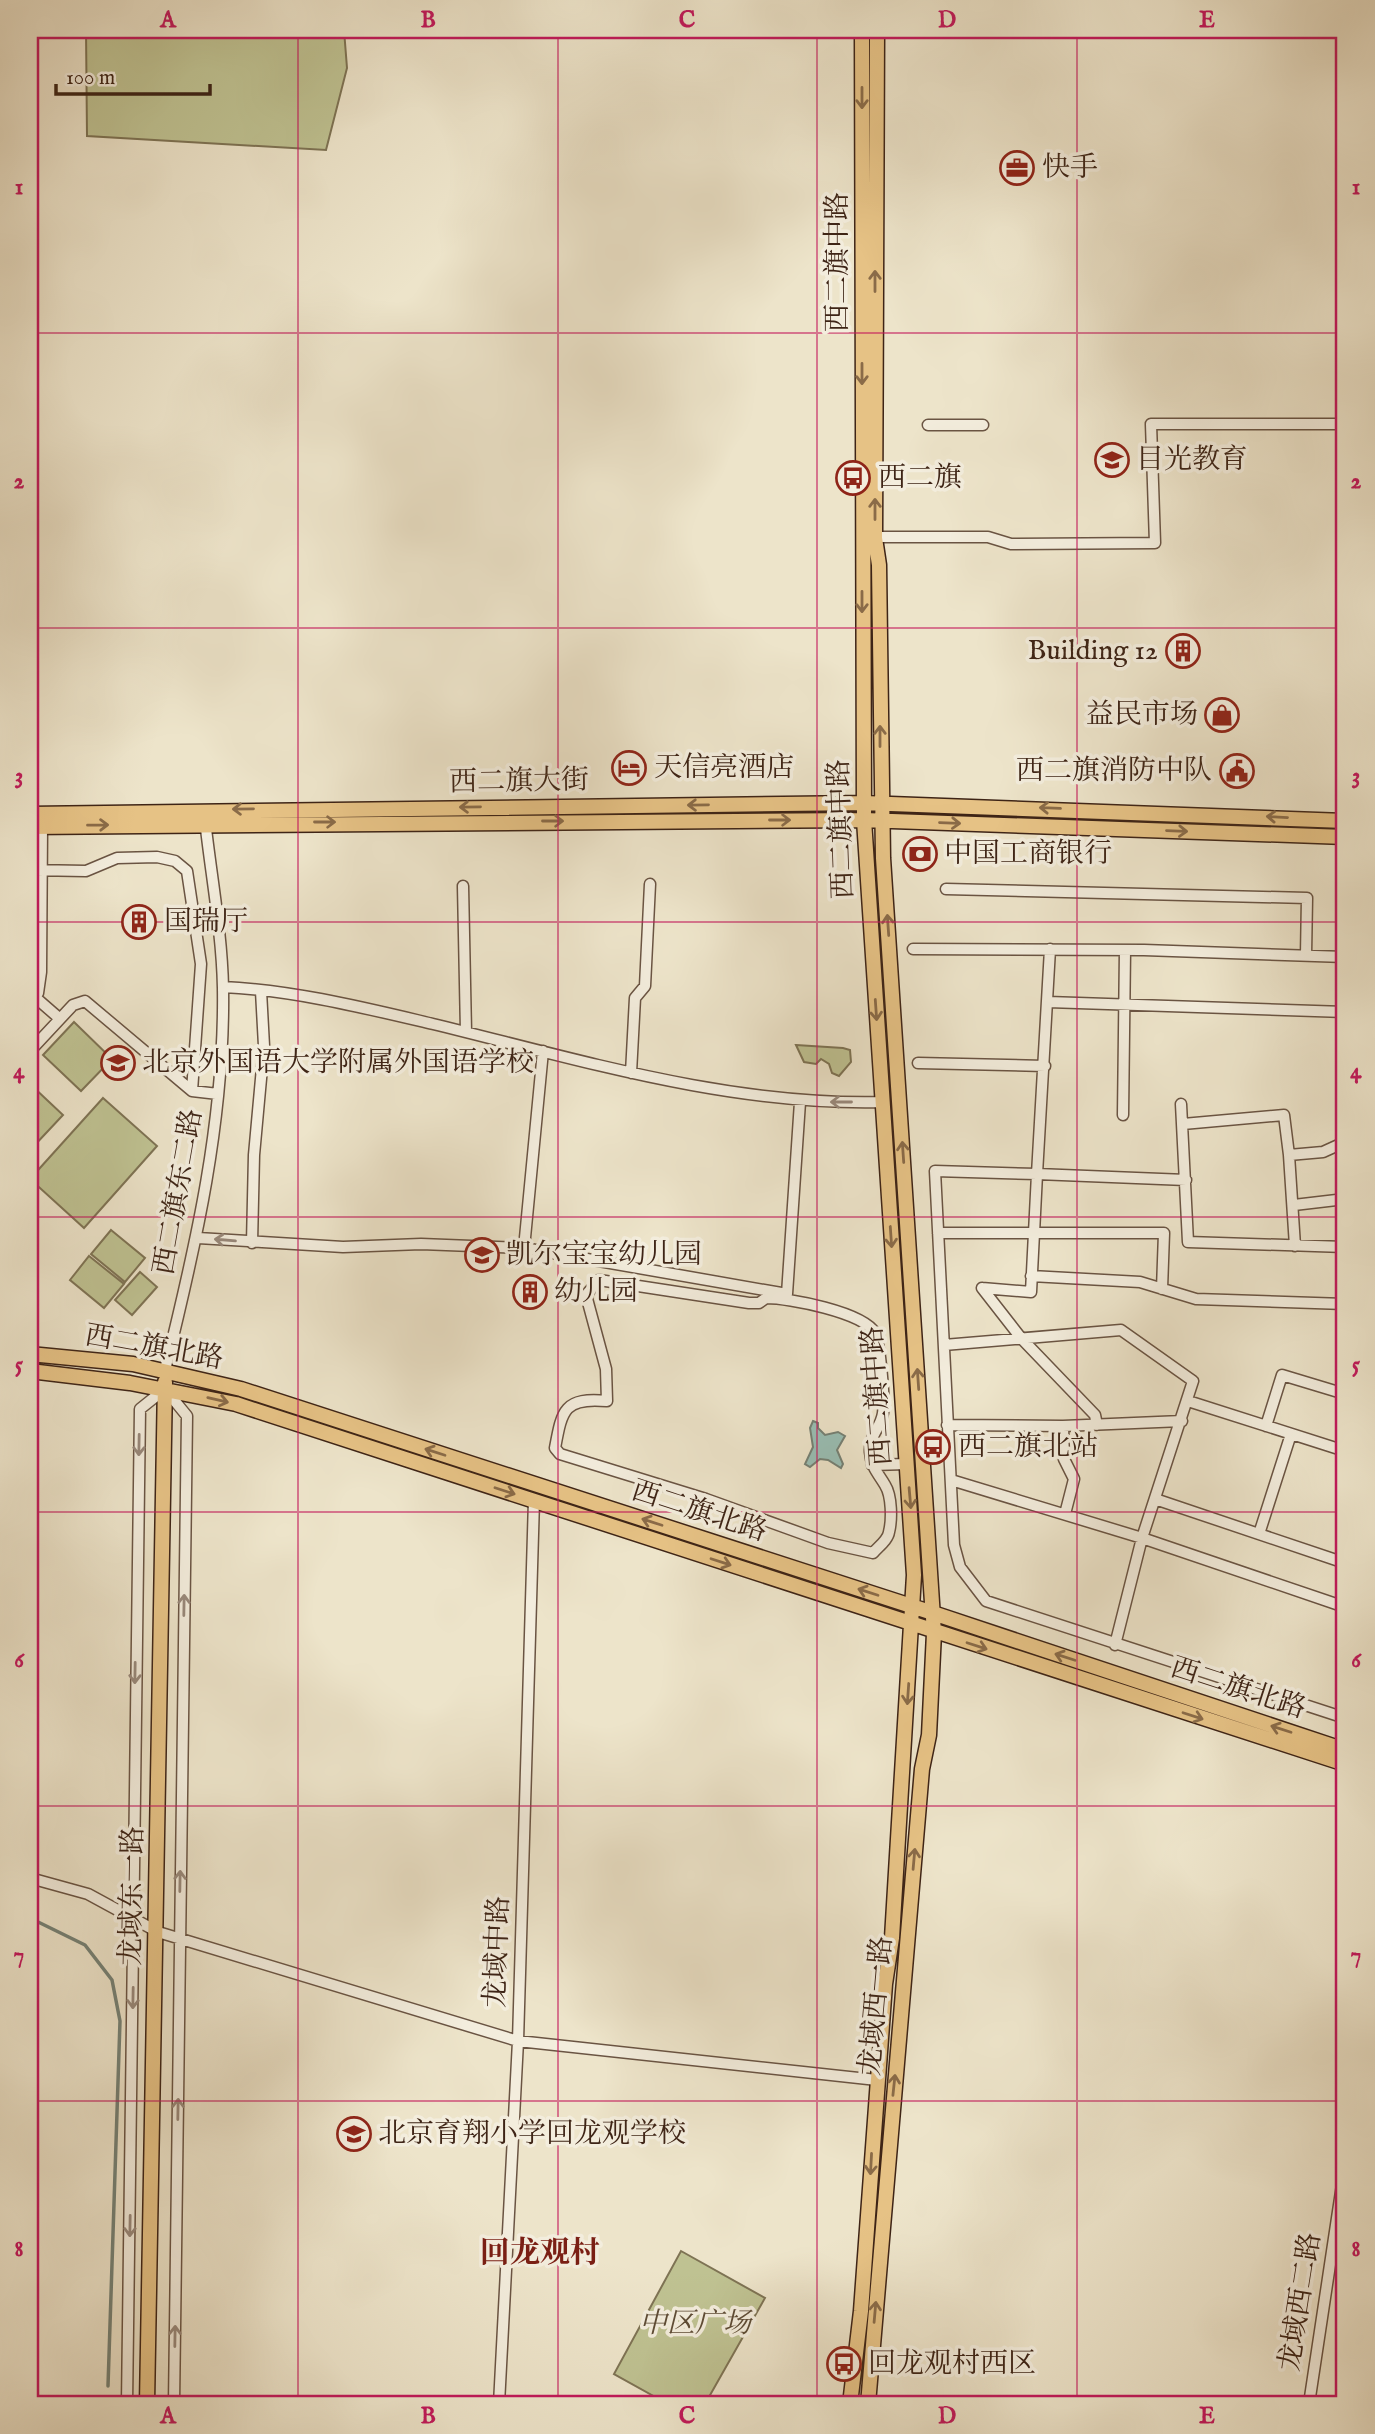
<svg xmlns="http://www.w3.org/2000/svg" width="1375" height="2434" font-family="'IM FELL English','Noto Serif SC',serif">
<rect width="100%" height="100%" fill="#ede4ca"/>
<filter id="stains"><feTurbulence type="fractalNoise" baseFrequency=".00286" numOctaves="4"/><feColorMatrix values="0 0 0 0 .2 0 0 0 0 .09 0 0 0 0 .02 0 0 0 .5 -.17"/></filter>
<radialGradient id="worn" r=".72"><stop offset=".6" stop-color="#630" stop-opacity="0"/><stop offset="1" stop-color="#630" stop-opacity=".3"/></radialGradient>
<path fill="#bfc292" stroke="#7e7354" stroke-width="2" d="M86 30H344L347 68 326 150 87 136Z
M74 1022 112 1059 81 1091 43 1055Z
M796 1045 843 1048 850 1050 851 1062 839 1076 832 1073 829 1064 821 1059 816 1064 804 1062Z
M30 1084 63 1115 32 1148 30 1146Z
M103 1098 157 1146 84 1228 30 1179Z
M111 1230 145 1258 125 1282 91 1254Z
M89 1256 124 1284 104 1308 70 1280Z
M140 1272 157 1287 132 1315 115 1300Z
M681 2251 765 2298 705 2404H668L614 2374Z"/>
<path fill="#99bfb5" stroke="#758175" stroke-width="2" d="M813 1421 818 1423V1428L825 1435 838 1432 845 1436 837 1450 843 1464 841 1468 828 1460 820 1459 810 1467 805 1464 813 1447 810 1428Z"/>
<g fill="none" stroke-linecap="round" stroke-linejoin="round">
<path stroke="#758175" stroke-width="3.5" d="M30 1918 85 1945 112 1980 120 2021 108 2386"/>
<g stroke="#6a5443" stroke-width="13">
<path id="minor" d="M928 425H983
M868 537H988L1011 544 1155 543 1151 424H1345
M30 870 86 871 117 858 157 857 175 861 187 871 201 964 192 1091
M463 886 466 1032
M946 889 1307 898 1306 955
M913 949 1144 950 1345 957
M1050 949 1037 1174 935 1171 954 1545 960 1567 986 1601 1345 1718
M223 987C293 990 365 1008 433 1024 581 1060 729 1106 883 1102
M36 998 59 1018
M1048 1002 1345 1012
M30 1006 38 993 41 972 42 826
M30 1051 73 1005 85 1001 192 1091 218 1094
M918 1063 1045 1066
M631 1073 635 998 645 986 650 884
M1181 1104 1188 1242 1345 1247
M1123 1115 1125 950
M1183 1124 1284 1115 1289 1155 1323 1152 1345 1142
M1289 1155 1295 1246
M1294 1205 1345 1199
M938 1233H1164L1162 1289
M198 1238 343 1247 421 1244 524 1248 787 1294 800 1102
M252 1243 254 1155 264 1046 261 991
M524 1248 543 1051
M1031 1276 1140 1282 1196 1299 1345 1304
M599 1280 749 1303H759L766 1298C789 1298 863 1312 875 1333 880 1343 885 1401 883 1413 881 1428 869 1435 870 1452 871 1467 878 1473 885 1485 892 1496 892 1520 889 1532 888 1540 878 1547 873 1553L828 1543 706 1499 560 1454 555 1448C562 1410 564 1397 607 1401L606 1369 586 1295Z
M982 1288 1031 1292 1037 1174 1186 1180
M982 1288 1021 1338 1095 1415 1097 1425
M944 1345 1121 1330 1193 1381 1142 1538 1115 1645
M165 1370C196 1245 225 1118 223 988 222 933 211 875 205 820
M1188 1401 1345 1451
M947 1425 1063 1426 1182 1421
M1063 1426 1064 1459 1074 1479 1065 1514
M1266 1426 1282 1375 1345 1394
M872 1465 907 1464
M951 1480 1142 1538 1345 1607
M1155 1499 1345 1563
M1259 1534 1291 1434
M30 1878 88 1894 158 1932 518 2041 877 2080
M127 2404 140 1409 165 1389 187 1416 174 2404
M499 2404 518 2041 534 1500
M1309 2404 1345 2165"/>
</g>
<g stroke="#3e2416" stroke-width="17">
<path id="major" d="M30 814 864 803 1345 821
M30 827 864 820 1345 837
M30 1354 133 1364 241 1389 933 1613 1345 1750
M30 1371 130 1383 236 1404 1345 1764
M147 2404 165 1382
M850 2404 861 2311 885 1984 892 1938 914 1575 864 820 862 30
M868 2404 922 1769 929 1735 934 1633 883 858 879 565 875 538 877 30"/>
</g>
<use href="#minor" stroke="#f3eddd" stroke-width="10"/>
<use href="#major" stroke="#e6c285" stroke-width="14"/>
</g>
<defs><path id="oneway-shaft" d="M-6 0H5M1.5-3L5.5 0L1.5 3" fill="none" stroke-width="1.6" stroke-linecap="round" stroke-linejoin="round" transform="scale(1.75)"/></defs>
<g stroke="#8a6b48">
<use href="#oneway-shaft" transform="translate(862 98) rotate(90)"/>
<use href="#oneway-shaft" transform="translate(875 281) rotate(-90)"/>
<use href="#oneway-shaft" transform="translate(862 374) rotate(90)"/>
<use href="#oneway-shaft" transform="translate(875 509) rotate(-90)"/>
<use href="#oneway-shaft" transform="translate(862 602) rotate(90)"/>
<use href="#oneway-shaft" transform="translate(880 736) rotate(-90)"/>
<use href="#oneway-shaft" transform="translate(698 805) rotate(179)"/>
<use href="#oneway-shaft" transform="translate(470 807) rotate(179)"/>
<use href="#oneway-shaft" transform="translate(1050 808) rotate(-178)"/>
<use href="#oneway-shaft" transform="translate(243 809) rotate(179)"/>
<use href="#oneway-shaft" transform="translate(1277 817) rotate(-177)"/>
<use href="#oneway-shaft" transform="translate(780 820)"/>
<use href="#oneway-shaft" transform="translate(553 821)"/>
<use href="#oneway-shaft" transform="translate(325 822)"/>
<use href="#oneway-shaft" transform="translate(950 823) rotate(2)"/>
<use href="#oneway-shaft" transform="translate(98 825) rotate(-1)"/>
<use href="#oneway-shaft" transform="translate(1177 831) rotate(2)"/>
<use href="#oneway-shaft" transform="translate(888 925) rotate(-94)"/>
<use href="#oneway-shaft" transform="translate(876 1010) rotate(86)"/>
<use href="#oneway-shaft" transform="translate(903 1152) rotate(-94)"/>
<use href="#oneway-shaft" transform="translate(891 1237) rotate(86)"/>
<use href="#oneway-shaft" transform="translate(918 1379) rotate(-94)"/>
<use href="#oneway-shaft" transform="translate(218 1400) rotate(13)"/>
<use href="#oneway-shaft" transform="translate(435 1452) rotate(-162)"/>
<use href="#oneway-shaft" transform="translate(505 1491) rotate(18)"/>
<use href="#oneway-shaft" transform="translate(910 1498) rotate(85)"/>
<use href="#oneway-shaft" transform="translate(652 1522) rotate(-162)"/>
<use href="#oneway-shaft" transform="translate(721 1562) rotate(18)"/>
<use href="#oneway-shaft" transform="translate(868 1592) rotate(-162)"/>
<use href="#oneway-shaft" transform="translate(977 1646) rotate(18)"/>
<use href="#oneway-shaft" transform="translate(1065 1657) rotate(-162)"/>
<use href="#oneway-shaft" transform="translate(908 1694) rotate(94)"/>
<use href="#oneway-shaft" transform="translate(1193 1716) rotate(18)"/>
<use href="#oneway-shaft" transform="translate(1281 1729) rotate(-162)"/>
<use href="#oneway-shaft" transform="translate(914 1859) rotate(-85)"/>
<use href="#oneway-shaft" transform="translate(894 2085) rotate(-84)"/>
<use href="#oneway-shaft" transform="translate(871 2164) rotate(93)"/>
<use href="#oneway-shaft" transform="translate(875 2312) rotate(-85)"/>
</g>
<g stroke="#98887a">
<use href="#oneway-shaft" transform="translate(841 1102) rotate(-180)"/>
<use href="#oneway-shaft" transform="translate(225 1240) rotate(-175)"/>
<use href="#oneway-shaft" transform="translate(139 1445) rotate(91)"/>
<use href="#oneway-shaft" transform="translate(184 1605) rotate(-89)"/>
<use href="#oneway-shaft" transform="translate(135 1673) rotate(91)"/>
<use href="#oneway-shaft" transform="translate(180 1881) rotate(-89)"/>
<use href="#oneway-shaft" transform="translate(133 1998) rotate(91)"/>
<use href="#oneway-shaft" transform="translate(178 2109) rotate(-89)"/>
<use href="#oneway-shaft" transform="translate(130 2226) rotate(91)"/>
<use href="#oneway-shaft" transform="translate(175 2336) rotate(-89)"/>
</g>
<path fill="none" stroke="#c2185b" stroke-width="2" stroke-opacity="0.55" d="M298 30V2404M558 30V2404M817 30V2404M1077 30V2404M30 333H1345M30 628H1345M30 922H1345M30 1217H1345M30 1512H1345M30 1806H1345M30 2101H1345"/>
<defs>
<g id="office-ring" transform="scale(1.75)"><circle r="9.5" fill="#f3eddd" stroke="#8f2418" stroke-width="1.5"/><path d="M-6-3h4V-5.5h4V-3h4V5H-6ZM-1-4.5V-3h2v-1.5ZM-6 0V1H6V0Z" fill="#8f2418"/></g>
<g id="school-ring" transform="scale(1.75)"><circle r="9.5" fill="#f3eddd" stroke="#8f2418" stroke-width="1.5"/><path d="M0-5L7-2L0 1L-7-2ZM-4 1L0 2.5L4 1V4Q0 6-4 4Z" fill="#8f2418"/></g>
<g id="bus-ring" transform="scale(1.75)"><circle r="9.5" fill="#f3eddd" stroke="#8f2418" stroke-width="1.5"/><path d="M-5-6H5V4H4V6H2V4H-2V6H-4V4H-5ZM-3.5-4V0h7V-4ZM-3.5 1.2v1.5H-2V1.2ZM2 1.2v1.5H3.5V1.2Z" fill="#8f2418"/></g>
<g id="building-ring" transform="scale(1.75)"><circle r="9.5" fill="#f3eddd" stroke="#8f2418" stroke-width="1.5"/><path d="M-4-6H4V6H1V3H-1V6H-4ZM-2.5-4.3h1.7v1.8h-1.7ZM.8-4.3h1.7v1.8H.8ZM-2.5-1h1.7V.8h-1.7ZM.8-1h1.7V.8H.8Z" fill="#8f2418"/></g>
<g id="shop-ring" transform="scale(1.75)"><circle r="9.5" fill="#f3eddd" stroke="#8f2418" stroke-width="1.5"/><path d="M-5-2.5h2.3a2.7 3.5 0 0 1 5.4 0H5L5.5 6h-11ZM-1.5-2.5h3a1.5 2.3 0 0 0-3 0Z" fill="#8f2418"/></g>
<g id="hotel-ring" transform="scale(1.75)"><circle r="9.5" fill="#f3eddd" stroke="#8f2418" stroke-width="1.5"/><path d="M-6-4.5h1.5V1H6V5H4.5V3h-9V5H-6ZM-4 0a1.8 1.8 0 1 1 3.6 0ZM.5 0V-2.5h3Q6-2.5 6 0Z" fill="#8f2418"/></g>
<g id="civic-ring" transform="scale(1.75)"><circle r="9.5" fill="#f3eddd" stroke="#8f2418" stroke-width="1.5"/><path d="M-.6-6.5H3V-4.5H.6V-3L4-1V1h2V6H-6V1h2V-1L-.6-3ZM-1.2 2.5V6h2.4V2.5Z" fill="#8f2418"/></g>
<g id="bank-ring" transform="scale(1.75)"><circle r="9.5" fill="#f3eddd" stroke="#8f2418" stroke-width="1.5"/><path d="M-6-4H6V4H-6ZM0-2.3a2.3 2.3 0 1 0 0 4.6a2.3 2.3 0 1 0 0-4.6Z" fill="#8f2418"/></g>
</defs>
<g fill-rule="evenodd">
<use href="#office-ring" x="1017" y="168"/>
<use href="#school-ring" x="1112" y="460"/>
<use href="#bus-ring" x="853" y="478"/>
<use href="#building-ring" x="1183" y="651"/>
<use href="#shop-ring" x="1222" y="715"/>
<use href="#hotel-ring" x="629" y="768"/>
<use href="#civic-ring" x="1237" y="771"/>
<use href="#bank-ring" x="920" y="854"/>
<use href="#building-ring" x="139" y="922"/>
<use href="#school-ring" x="118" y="1063"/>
<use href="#school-ring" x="482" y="1255"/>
<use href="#building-ring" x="530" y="1292"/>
<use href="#bus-ring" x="933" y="1447"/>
<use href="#school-ring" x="354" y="2134"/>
<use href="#bus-ring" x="844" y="2364"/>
</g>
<g text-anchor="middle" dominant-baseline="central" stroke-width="7" stroke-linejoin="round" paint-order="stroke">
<g font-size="28" fill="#3e2416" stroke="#f3eddd" text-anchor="start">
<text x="1042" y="168">快手</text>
<text x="1136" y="460">目光教育</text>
<text x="878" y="478">西二旗</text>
<text x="1158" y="651" text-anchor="end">Building 12</text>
<text x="1198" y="715" text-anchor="end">益民市场</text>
<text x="654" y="768">天信亮酒店</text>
<text x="1212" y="771" text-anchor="end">西二旗消防中队</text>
<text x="944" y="854">中国工商银行</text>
<text x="164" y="922">国瑞厅</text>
<text x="142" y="1063">北京外国语大学附属外国语学校</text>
<text x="506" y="1255">凯尔宝宝幼儿园</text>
<text x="554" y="1292">幼儿园</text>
<text x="958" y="1447">西二旗北站</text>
<text x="378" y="2134">北京育翔小学回龙观学校</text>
<text x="868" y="2364">回龙观村西区</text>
</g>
<g font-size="28" fill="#3e2416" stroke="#f3eddd">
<text transform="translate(838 262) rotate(-90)">西二旗中路</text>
<text transform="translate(519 782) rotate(-1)">西二旗大街</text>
<text transform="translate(842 829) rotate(-92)">西二旗中路</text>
<text transform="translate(179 1192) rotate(-80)">西二旗东二路</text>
<text transform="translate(154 1348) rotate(10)">西二旗北路</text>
<text transform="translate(878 1396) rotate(-94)">西二旗中路</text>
<text transform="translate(699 1512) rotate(18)">西二旗北路</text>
<text transform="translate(1238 1689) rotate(18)">西二旗北路</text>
<text transform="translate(133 1896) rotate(-89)">龙域东一路</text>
<text transform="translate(498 1952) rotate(-88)">龙域中路</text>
<text transform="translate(877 2006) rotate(-85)">龙域西一路</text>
<text transform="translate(1301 2302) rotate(-81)">龙域西二路</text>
</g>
<g font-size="28" font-style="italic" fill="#5e4c35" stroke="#f3eddd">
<text x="695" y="2324">中区广场</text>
</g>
<g font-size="30" font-weight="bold" fill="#7a1f14" stroke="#f3eddd">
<text x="540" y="2254">回龙观村</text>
</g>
</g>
<rect width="1375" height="2434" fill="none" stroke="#ede4ca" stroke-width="77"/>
<path d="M56 84v10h154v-10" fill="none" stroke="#3e2416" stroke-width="3.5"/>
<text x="66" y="84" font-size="21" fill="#3e2416" stroke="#f3eddd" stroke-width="5" paint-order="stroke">100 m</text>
<rect x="38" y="38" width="1298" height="2358" fill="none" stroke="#c2185b" stroke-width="2.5"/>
<g font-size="23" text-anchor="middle" font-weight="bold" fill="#c2185b">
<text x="168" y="27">A</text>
<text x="428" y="27">B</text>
<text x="687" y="27">C</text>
<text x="947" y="27">D</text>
<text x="1207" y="27">E</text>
<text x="19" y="194">1</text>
<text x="1356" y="194">1</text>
<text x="19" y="488">2</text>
<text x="1356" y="488">2</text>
<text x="19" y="783">3</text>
<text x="1356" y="783">3</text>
<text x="19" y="1078">4</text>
<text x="1356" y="1078">4</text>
<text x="19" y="1372">5</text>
<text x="1356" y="1372">5</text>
<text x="19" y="1667">6</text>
<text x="1356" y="1667">6</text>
<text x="19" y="1962">7</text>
<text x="1356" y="1962">7</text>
<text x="19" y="2256">8</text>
<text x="1356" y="2256">8</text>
<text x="168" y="2423">A</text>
<text x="428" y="2423">B</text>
<text x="687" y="2423">C</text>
<text x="947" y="2423">D</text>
<text x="1207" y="2423">E</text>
</g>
<rect width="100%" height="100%" filter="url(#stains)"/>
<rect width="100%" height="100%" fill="url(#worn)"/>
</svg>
